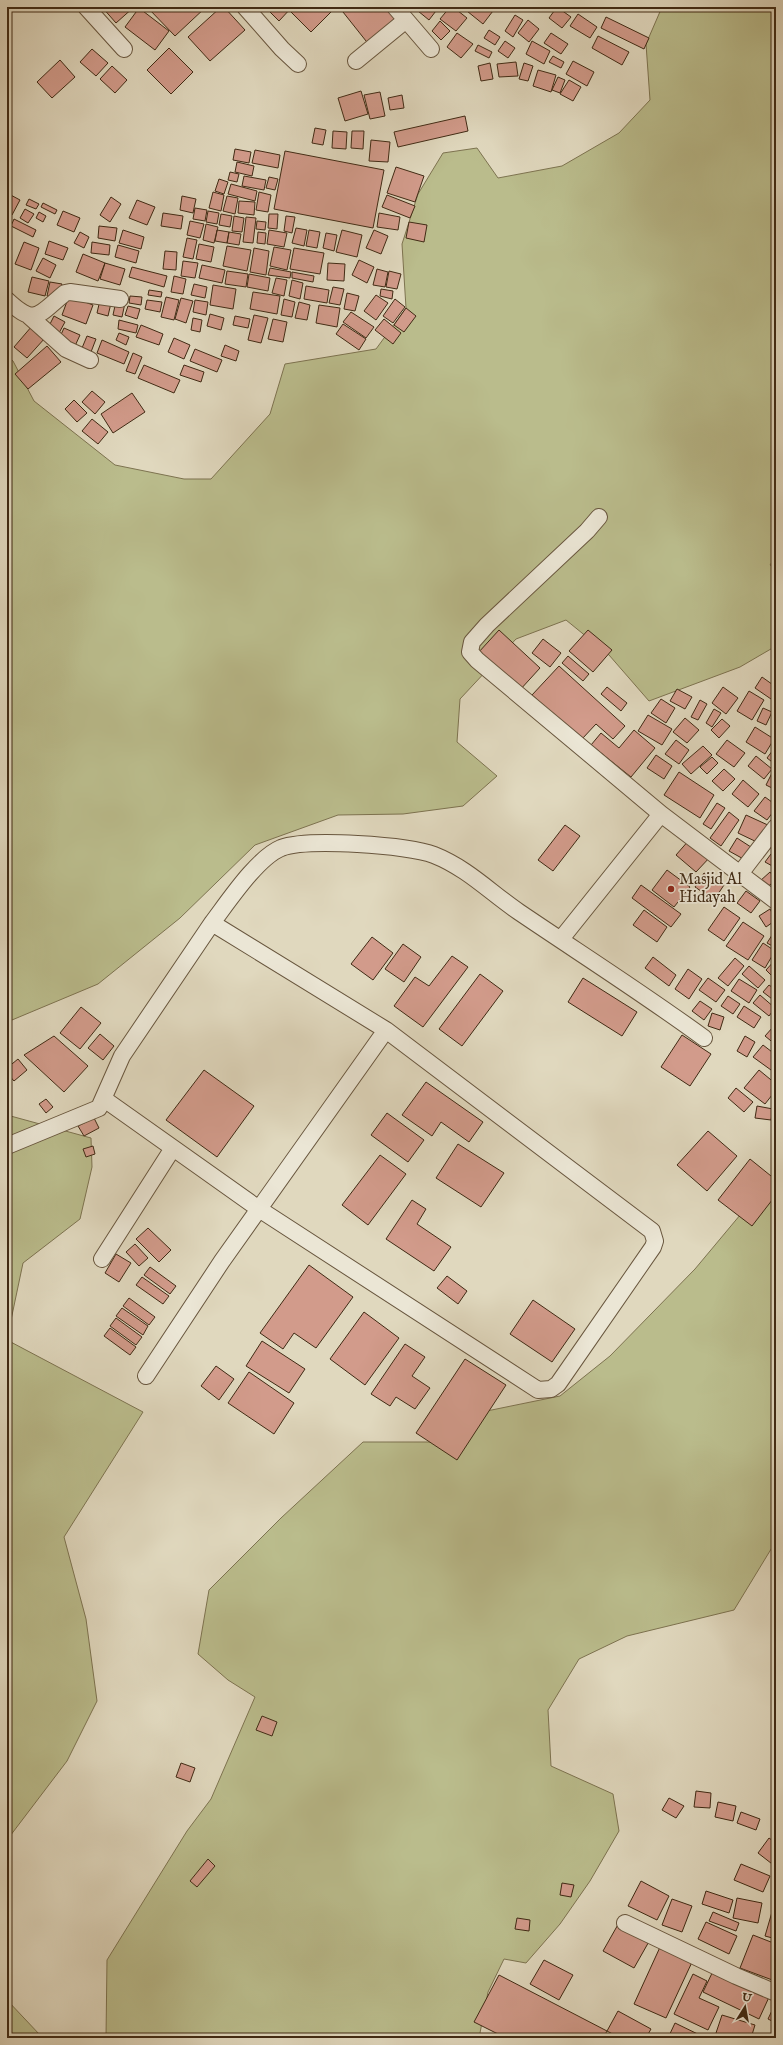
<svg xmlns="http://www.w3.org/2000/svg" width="783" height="2045" font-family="'IM FELL English',serif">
<rect width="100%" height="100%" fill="#e0d8be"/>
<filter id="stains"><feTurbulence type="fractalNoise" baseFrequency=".005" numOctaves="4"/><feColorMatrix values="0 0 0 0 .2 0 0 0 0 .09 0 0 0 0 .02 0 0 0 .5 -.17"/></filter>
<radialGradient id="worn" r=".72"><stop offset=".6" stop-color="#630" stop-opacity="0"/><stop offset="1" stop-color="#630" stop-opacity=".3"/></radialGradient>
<path fill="#babc8c" stroke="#7d7350" d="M662 7H776V556L770 565 776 569V646L740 667 649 701 609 655 566 620 516 639 460 699 457 742 497 776 463 806 403 814 338 815 255 845 180 918 98 984 12 1020 7 1025V356L13 361 34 401 115 465 184 479H211L270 414 285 364 376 349 406 308 402 244 418 194 443 153 477 148 498 178 562 166 619 133 650 100 646 44Z
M7 1115 91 1138 92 1167 80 1219 23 1263 7 1339Z
M776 1172V1541L734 1610 627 1636 579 1659 548 1710 551 1766 613 1794 619 1831 590 1881 560 1924 526 1963 504 1959 488 1992 479 2038H7V2000L40 2035 106 2038 107 1960 187 1831 211 1799 255 1697 228 1680 198 1654 209 1590 281 1518 363 1442H441L477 1413 560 1396 610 1356 695 1269Z
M7 1340 143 1412 64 1537 86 1619 97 1701 67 1761 7 1840Z"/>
<path fill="#d29b8b" stroke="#402a14" d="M102 7H134L116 23Z
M147 7H206L175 36Z
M221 7H224L245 30 210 61 188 37Z
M265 7H292L279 21Z
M296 7H336L311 32 291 12Z
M339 7H391L401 19 370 46Z
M421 7H439L429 20 418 11Z
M450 7H453L467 18 456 31 440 19Z
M462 7H496L483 24Z
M557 7 571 17 562 28 549 18Z
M139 8 169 31 155 50 125 27Z
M578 14 597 27 590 38 570 26Z
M515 15 523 20 513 37 505 31Z
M606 17 649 38 644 49 601 28Z
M528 20 539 29 529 42 518 33Z
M440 21 450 31 441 40 432 31Z
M489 30 500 37 495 45 484 38Z
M457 33 473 44 461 58 447 47Z
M551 33 568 44 561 54 544 43Z
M598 36 629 52 622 65 592 48Z
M505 41 515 48 508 58 498 51Z
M532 41 550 51 544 64 526 54Z
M478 45 492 52 489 58 475 51Z
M169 48 193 72 171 94 147 70Z
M92 49 108 63 96 76 80 62Z
M553 56 564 62 561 68 549 62Z
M60 60 75 77 52 98 37 82Z
M573 61 594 72 587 86 566 74Z
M516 62 518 76 499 77 497 64Z
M490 63 493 79 481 81 478 66Z
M524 63 533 66 528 81 519 79Z
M112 66 127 80 115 93 100 79Z
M538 70 556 75 551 92 533 86Z
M558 77 565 80 560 93 552 90Z
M569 80 581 87 573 101 560 94Z
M361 91 368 114 345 121 338 98Z
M380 92 385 116 370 119 364 95Z
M402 95 404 108 390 110 388 98Z
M465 116 468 131 398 147 394 132Z
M315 128 326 130 323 145 312 143Z
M333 131 347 132 346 149 332 148Z
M352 131H364L363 149 351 148Z
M371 140 390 142 388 162 369 161Z
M235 149 251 152 249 163 233 160Z
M255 150 280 155 278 168 252 163Z
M285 151 384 170 373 228 274 209Z
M237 162 254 166 252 176 235 172Z
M396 167 424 176 415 202 387 193Z
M230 172 239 174 237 182 228 180Z
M244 176 266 180 264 190 242 186Z
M269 177 278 179 275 190 266 188Z
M219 179 228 182 224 194 215 191Z
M231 184 257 191 255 201 228 194Z
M213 192 224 195 221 211 209 208Z
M259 192 271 195 268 212 256 210Z
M7 193 20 200 12 215 7 212Z
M387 195 415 206 410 218 382 207Z
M182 196 196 199 193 213 180 210Z
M227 196 238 198 235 214 223 211Z
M111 197 121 204 110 222 100 215Z
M29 199 39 204 36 209 26 205Z
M137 200 155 207 147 225 129 218Z
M239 201 255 202 254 215 238 213Z
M43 203 57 210 55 214 41 207Z
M195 208 207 210 205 221 193 219Z
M25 209 34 214 28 223 20 218Z
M63 211 80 218 74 232 57 225Z
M208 211 219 213 217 224 206 222Z
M39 212 46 216 43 222 36 218Z
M163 213 183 216 181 229 161 226Z
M379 213 400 217 398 230 377 227Z
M221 214 232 216 230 227 219 225Z
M269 214H278L277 229 268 228Z
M234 216 244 218 242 232 232 231Z
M286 216 295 217 292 233 284 231Z
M246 217 256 218 253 243 243 242Z
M14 219 36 230 33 237 11 226Z
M190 221 204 224 200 238 187 235Z
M257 221 266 222 265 230 256 229Z
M409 222 427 225 424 242 406 238Z
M206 224 218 227 214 243 203 240Z
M99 226 117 228 115 241 98 238Z
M296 228 307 230 304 246 292 243Z
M123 230 144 237 141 249 119 243Z
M217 230 229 232 227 243 215 241Z
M269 230 287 233 284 247 267 244Z
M309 230 320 232 317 248 306 246Z
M342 230 362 235 357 257 336 252Z
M374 230 388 236 381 254 366 248Z
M80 232 89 237 84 248 74 243Z
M229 232 241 234 239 245 227 243Z
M258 232 266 233 265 244 257 243Z
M326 233 337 235 334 251 323 248Z
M187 238 197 240 193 259 183 257Z
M49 241 68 248 63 260 45 254Z
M24 242 39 248 31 270 15 264Z
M92 242 110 245 109 255 91 253Z
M199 244 214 247 211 262 196 259Z
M118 245 139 251 136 263 115 257Z
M227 246 251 250 247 271 223 266Z
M274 247 291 250 287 270 270 266Z
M254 248 269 251 266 275 250 272Z
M294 248 324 253 320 274 290 269Z
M165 251 177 252 176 270 163 269Z
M83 254 105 263 98 281 76 272Z
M43 258 56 265 50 278 36 271Z
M359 260 374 267 367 283 352 275Z
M183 261 198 263 195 278 181 276Z
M105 263 125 269 120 285 100 279Z
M328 263 345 264 344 281 327 280Z
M202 265 225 270 222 283 199 278Z
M132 267 167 276 164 287 129 277Z
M270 268 291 272 290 278 268 275Z
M377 269 388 272 385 287 373 285Z
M227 271 248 274 246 287 225 284Z
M389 271 401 274 397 289 386 287Z
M292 272 314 276 313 282 292 278Z
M249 274 270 278 268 291 247 287Z
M174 276 186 279 183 294 171 292Z
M32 277 49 281 45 296 28 292Z
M276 278 287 280 284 296 272 293Z
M292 280 303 283 300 299 289 296Z
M50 282 62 284 58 298 47 296Z
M194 284 207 287 205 298 191 295Z
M213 285 236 289 233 309 210 305Z
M306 286 329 290 327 303 304 299Z
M333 287 344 289 340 305 329 303Z
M381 289 393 291 392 299 380 296Z
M149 290 162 292 161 297 148 295Z
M253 292 280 296 277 314 250 309Z
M347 293 359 296 355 311 344 309Z
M376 295 388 303 376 320 364 311Z
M69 296 93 305 86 324 62 315Z
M130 296 142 297 141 305 129 303Z
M166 297 179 300 174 320 161 317Z
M181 298 193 301 186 323 175 319Z
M284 299 295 302 292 317 281 315Z
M395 299 405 307 393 323 383 316Z
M100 300 111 303 108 316 97 313Z
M147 300 162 302 160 312 145 309Z
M195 300 208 302 206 315 193 312Z
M116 301 125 303 122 317 113 315Z
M299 302 310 305 307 320 295 318Z
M319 305 340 308 337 327 316 323Z
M128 306 140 309 137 319 125 315Z
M406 308 416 316 404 332 394 325Z
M351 312 374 327 366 338 343 322Z
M210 314 224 318 221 330 207 326Z
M254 315 268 318 261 343 248 340Z
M54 316 65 322 59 333 48 328Z
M235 316 250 319 248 328 233 325Z
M193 318 202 320 200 332 191 330Z
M273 319 287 322 283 342 268 339Z
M384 319 401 333 393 344 375 330Z
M119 320 138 325 136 333 118 329Z
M343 324 366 339 359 350 336 334Z
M141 325 163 334 159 345 136 337Z
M32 326 45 338 27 358 14 347Z
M64 328 80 335 75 346 59 339Z
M119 333 129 337 126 345 116 340Z
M87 336 96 339 91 352 82 348Z
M174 338 190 345 184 359 168 352Z
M102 340 129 352 124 364 97 353Z
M225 345 239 351 236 361 221 356Z
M47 346 61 362 28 389 15 374Z
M195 349 222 360 217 372 190 361Z
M133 353 142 357 135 374 126 371Z
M144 365 180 380 174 393 138 378Z
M184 365 204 372 201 382 180 375Z
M92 391 105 402 95 414 82 402Z
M132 393 145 412 113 433 101 414Z
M74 400 87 413 77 422 65 409Z
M92 419 108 432 98 444 82 431Z
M499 630 540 668 519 691 478 653Z
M588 630 612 650 593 672 569 651Z
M543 639 561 653 550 667 532 653Z
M568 656 589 674 583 681 562 663Z
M559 666 625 726 613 739 596 724 582 739 532 695Z
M762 677 776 687V692L771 699 755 688Z
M607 687 627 703 621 711 601 694Z
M723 687 738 698 726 714 712 703Z
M677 689 692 697 685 709 670 701Z
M749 691 764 700 752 720 737 711Z
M661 699 675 708 666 723 651 713Z
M700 700 707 704 698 720 691 717Z
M763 708 772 712 766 725 757 721Z
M714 709 721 713 712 727 706 723Z
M648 715 672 729 662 745 638 731Z
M685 718 699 730 687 743 673 732Z
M722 719 730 726 719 738 711 730Z
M755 727 774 739 765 754 746 742Z
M634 730 655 748 631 777 591 745 601 733 619 748Z
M676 740 689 750 679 764 665 754Z
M727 740 745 753 734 767 716 754Z
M703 746 712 755 691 774 682 764Z
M776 746V765L767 758Z
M656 755 672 766 664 779 647 768Z
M756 756 772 769 764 779 748 766Z
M712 757 718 763 707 774 700 767Z
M724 769 735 779 723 791 712 781Z
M679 772 714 795 700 818 664 795Z
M772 773 776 774V790L766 785Z
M743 780 759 794 748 807 732 794Z
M765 797 776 805V808L767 820 754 811Z
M717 803 725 808 711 829 703 824Z
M729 812 739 820 721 846 710 838Z
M746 815 770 826 761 844 738 833Z
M565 825 580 836 553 871 538 860Z
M737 838 754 849 747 861 729 851Z
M690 839 711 856 696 872 676 855Z
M771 854 776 857V868L765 862Z
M667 870 690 887 674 907 652 890Z
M770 872 776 880 766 888 760 881Z
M704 873 724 885 714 900 695 887Z
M641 885 681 914 671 927 632 898Z
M746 891 760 901 751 913 737 903Z
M724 907 740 918 724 941 708 930Z
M770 909 776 920 766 927 759 916Z
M644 910 667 927 657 942 633 925Z
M743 922 764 936 748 960 726 946Z
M774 932 776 934V948L767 943Z
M372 937 393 953 373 980 351 964Z
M763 943 775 951 765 968 752 960Z
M403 944 421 957 404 982 385 969Z
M452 956 468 967 423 1027 394 1006 415 977 429 986Z
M653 957 676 975 669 986 645 968Z
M735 958 744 966 728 986 718 978Z
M776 959V971L772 976 766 970Z
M749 966 765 980 758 988 742 974Z
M688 969 702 979 689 999 675 989Z
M480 974 503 991 462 1046 439 1029Z
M583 978 637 1012 622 1036 568 1002Z
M708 978 725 990 716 1002 699 990Z
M739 979 757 990 749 1003 731 991Z
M769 985 776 990V1002L763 992Z
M760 995 775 1008 769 1016 753 1003Z
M728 996 740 1004 733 1014 721 1006Z
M700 1001 712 1009 704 1020 692 1011Z
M744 1006 761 1017 754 1028 737 1017Z
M81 1007 101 1023 80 1049 60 1033Z
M712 1013 724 1017 720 1030 708 1026Z
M773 1027 776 1029V1045L765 1036Z
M100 1034 114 1046 103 1060 88 1048Z
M682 1035 711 1054 690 1086 661 1067Z
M54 1036 88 1066 64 1092 24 1055Z
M745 1036 755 1042 747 1057 737 1051Z
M763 1045 776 1055V1064L771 1070 753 1057Z
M18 1059 27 1070 14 1081 7 1073V1068Z
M204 1070 254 1106 217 1157 166 1120Z
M759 1070 776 1084V1090L765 1104 744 1088Z
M426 1082 483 1122 469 1142 441 1122 432 1136 402 1115Z
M736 1088 753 1102 744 1112 728 1098Z
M46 1099 53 1107 46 1113 39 1104Z
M757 1106 773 1109 771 1120 755 1118Z
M387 1113 424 1140 408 1162 371 1135Z
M94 1118 99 1128 84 1136 78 1126Z
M708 1131 737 1156 707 1191 677 1165Z
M458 1144 504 1173 481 1207 436 1178Z
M93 1146 95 1154 86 1157 83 1149Z
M380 1155 406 1174 368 1225 342 1205Z
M750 1159 776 1180V1195L752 1226 718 1200Z
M412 1200 426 1209 417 1224 451 1247 434 1271 386 1239Z
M148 1228 171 1250 159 1262 136 1239Z
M135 1244 148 1258 139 1266 126 1252Z
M116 1254 131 1263 119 1282 105 1273Z
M309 1265 353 1297 316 1348 294 1333 283 1349 260 1333Z
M150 1267 176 1286 170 1294 144 1275Z
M447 1276 467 1291 458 1304 437 1288Z
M142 1277 169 1296 163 1304 136 1285Z
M129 1298 155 1317 149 1325 123 1306Z
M533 1300 575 1329 552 1362 510 1334Z
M122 1308 148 1326 143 1335 116 1316Z
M364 1312 399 1338 365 1385 330 1359Z
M116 1318 142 1337 136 1345 110 1326Z
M110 1328 136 1347 130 1355 104 1336Z
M262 1341 305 1369 289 1393 246 1366Z
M405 1344 425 1357 412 1376 430 1388 415 1409 396 1397 390 1406 371 1394Z
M465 1359 506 1385 457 1460 416 1433Z
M216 1366 234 1379 219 1400 201 1386Z
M249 1372 294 1403 274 1434 228 1403Z
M262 1716 277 1722 272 1736 256 1730Z
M181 1763 195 1768 190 1782 176 1777Z
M696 1791 711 1793 710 1808 694 1807Z
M669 1798 684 1806 676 1818 662 1810Z
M718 1802 736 1806 733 1821 715 1817Z
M741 1812 760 1819 756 1830 737 1823Z
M769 1838 776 1843V1867L758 1853Z
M208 1859 215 1866 197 1887 190 1881Z
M741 1864 770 1876 763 1892 734 1880Z
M641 1881 669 1896 657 1920 628 1906Z
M562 1883 574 1885 571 1897 560 1895Z
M706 1891 733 1900 729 1913 702 1904Z
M737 1898 762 1903 758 1923 733 1918Z
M672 1899 692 1906 682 1932 662 1925Z
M713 1912 739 1923 736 1931 709 1921Z
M772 1912 776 1913V1939L765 1936Z
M517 1918 530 1920 529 1931 515 1929Z
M620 1921 651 1938 634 1968 603 1951Z
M706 1922 737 1936 729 1954 698 1939Z
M753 1935 776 1944 775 1981 740 1968Z
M661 1945 693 1960 666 2018 634 2004Z
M544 1960 573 1975 559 2000 530 1984Z
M714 1969 770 1995 759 2019 703 1992Z
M693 1974 707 1981 699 1998 719 2007 708 2030 674 2014Z
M499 1975 607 2031 603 2038H506L474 2022Z
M776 2002V2023L768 2019Z
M618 2011 651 2029 646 2038H620L607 2031Z
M722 2015 755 2025 751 2038H721L715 2036Z
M675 2023 706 2038H668Z"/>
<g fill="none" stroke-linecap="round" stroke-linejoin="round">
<g stroke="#68563e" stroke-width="18">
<path id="minor" d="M86 7 124 49
M245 7 282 49 298 64
M395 7 431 49
M356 61 406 20
M7 300C36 327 38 315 65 293L70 292 120 299
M29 316 66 349 90 360
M599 517 587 531 487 625 472 642 470 652 477 660 661 814
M739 875 776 827
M212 923C228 902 257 858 281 848 307 838 408 845 434 855 467 868 491 893 519 912 581 954 644 994 704 1038
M561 939 661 814 776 901
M7 1146 99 1108 122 1056 212 923 386 1030 652 1231 655 1241 653 1247 558 1384 551 1389 538 1390 259 1209 104 1099
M102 1259 173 1148
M146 1376 222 1261 386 1030
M625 1923 736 1976 776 1993"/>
</g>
<use href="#minor" stroke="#ebe6d5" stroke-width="16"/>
</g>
<circle fill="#8f2418" stroke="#ebe6d5" stroke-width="1.5" cx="671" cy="889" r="4"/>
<g text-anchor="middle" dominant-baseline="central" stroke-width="3.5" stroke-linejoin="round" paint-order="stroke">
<g font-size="16" fill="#402a14" stroke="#ebe6d5" text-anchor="start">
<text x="679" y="880">Masjid Al<tspan x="679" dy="18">Hidayah</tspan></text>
</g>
</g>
<rect width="783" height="2045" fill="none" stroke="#e0d8be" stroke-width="24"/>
<rect x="8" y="8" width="767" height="2029" fill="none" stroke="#402a14" stroke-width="2"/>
<rect x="12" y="12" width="759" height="2021" fill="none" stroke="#402a14"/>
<g transform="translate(745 2007) rotate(11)" stroke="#ebe6d5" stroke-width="3" paint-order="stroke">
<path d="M0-3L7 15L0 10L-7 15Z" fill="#402a14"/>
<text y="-6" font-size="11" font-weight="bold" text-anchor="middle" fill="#402a14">U</text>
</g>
<rect width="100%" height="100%" filter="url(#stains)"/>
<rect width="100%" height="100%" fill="url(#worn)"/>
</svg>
